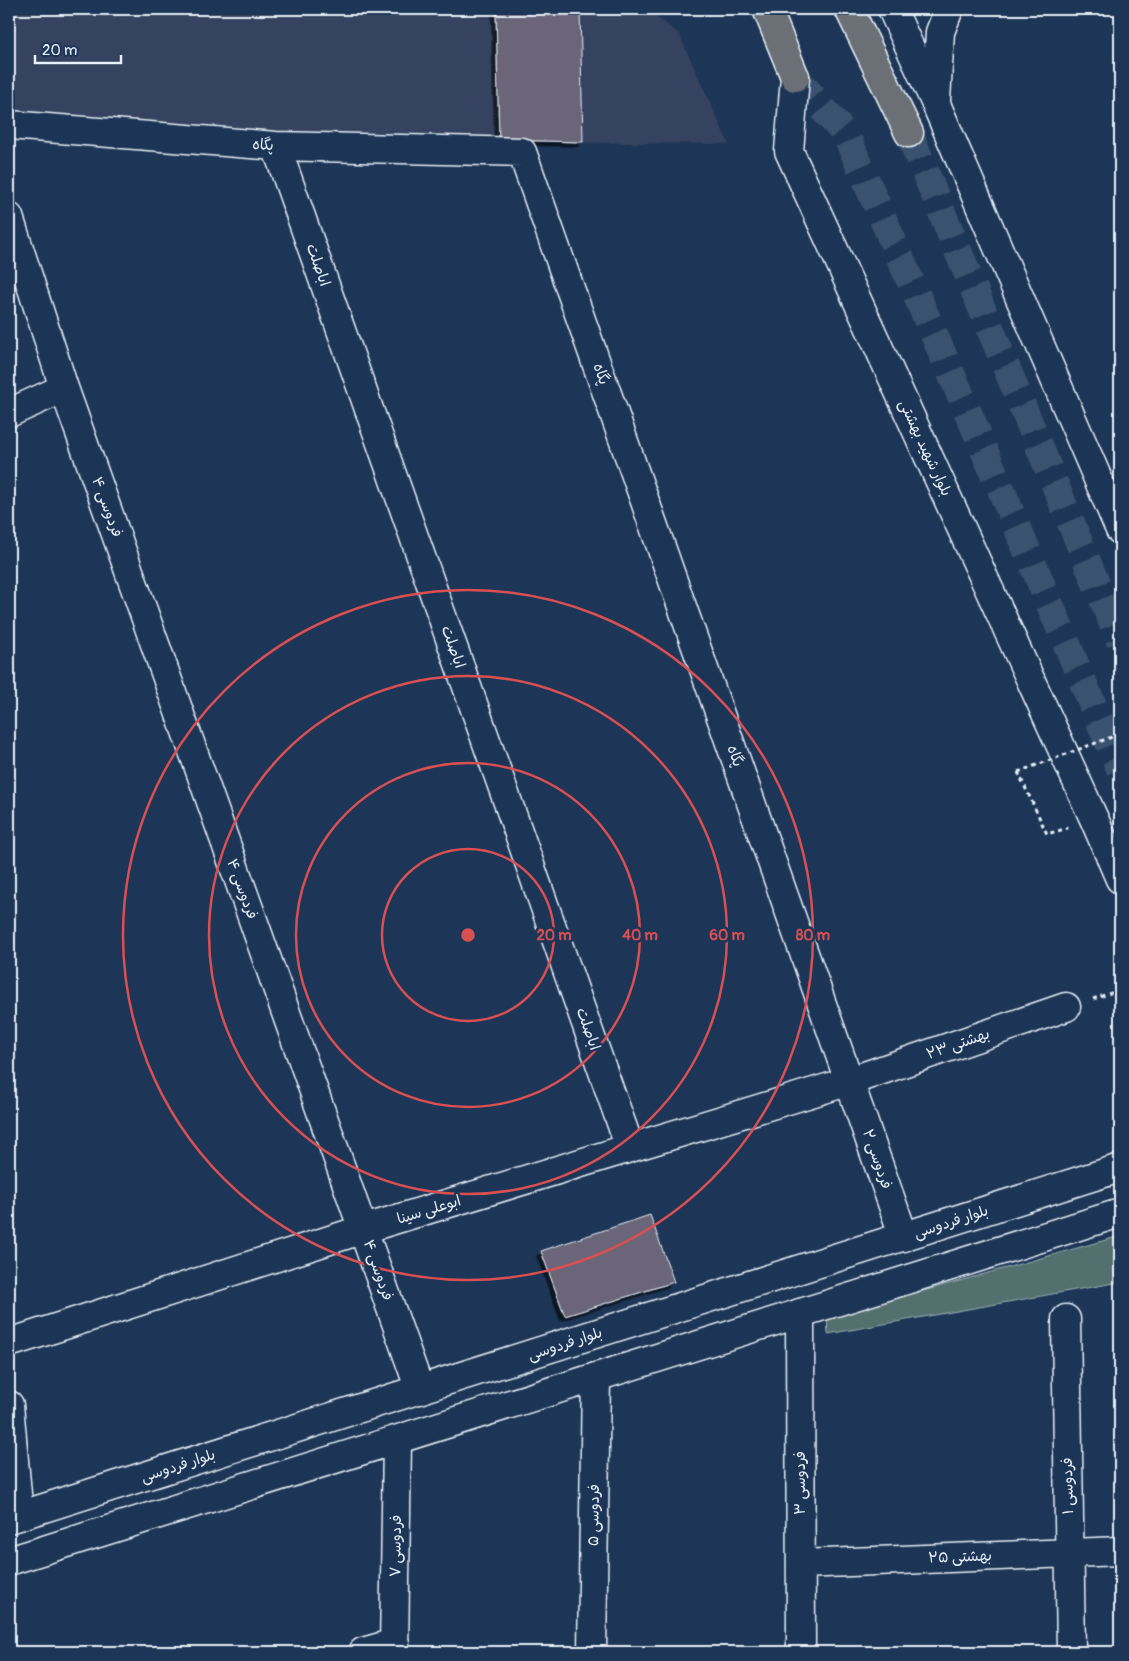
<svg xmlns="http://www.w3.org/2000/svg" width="1129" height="1661" font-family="Pangolin,'Playpen Sans Arabic',sans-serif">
<defs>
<filter id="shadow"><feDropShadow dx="-4.5" dy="4.5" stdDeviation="0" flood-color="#0009"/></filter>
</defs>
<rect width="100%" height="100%" fill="#1d3557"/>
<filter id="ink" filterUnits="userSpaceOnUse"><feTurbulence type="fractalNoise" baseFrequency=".02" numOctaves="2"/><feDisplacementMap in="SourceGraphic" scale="10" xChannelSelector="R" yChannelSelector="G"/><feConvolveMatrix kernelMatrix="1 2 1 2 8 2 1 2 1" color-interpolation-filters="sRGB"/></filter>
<g filter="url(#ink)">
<path fill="#344361" d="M9 9H646L679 34 729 144 524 142 17 119 9 94Z"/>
<path fill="#526f6e" stroke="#9db0b3" d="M1120 1236V1282L828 1334 827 1318Z"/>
<path fill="#6a6578" stroke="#e8f1f8" filter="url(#shadow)" d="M496 9H580L583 142 499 140Z
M650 1215 674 1282 565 1316 541 1251Z"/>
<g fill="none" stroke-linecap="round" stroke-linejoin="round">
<path stroke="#3b516f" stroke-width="28" stroke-dasharray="28 14" stroke-linecap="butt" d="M795 77 846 135 965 405 1120 769
M909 133 1120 641"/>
<g stroke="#e8f1f8" stroke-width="31">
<path id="minor" d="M9 125 276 146 522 152 904 1237
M276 146 630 1148
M9 217 64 388 420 1390
M9 413 64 388
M800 1313 801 1652
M1066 1319 1071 1652
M9 1343 364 1229 850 1081 1066 1007
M9 1405 19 1516
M801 1564 1120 1551
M363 1652 395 1643
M394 1652 397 1440
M592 1652 596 1377"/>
</g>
<g stroke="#e8f1f8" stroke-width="31">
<path id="secondary" d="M892 9 936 104 1120 530
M795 77 789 151 1095 821 1120 879
M936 100 940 32 949 9
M9 1519 1120 1168
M9 1561 1120 1213"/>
</g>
<g stroke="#e8f1f8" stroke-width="31">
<path id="primary" d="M767 9 795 77
M849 9 909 133"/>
</g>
<path stroke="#e8f1f8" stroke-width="3" stroke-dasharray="4 4" stroke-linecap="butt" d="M1018 772 1047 834 1068 828
M1093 999 1114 992"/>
<use href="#minor" stroke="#1d3557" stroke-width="28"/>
<use href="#secondary" stroke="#1d3557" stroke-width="28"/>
<use href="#primary" stroke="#6a7074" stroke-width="28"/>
<path stroke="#e8f1f8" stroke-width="3" stroke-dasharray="4 4" stroke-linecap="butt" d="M1018 772 1120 734"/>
</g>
</g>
<g fill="none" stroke="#da5052" stroke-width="2.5">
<circle cx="468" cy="935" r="86"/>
<circle cx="468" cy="935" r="172"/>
<circle cx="468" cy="935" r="259"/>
<circle cx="468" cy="935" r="345"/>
</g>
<g text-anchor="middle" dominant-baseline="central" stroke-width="5" stroke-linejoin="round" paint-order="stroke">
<g font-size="15" fill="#e8f1f8" stroke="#1d3557">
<text transform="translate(263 145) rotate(4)">پگاه</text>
<text transform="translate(318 265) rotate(71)">اباصلت</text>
<text transform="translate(601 374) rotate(71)">پگاه</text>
<text transform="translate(925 448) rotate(65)">بلوار شهید بهشتی</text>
<text transform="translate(107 507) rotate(70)">فردوسی ۴</text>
<text transform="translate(453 647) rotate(71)">اباصلت</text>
<text transform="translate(735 756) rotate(71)">پگاه</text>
<text transform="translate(242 889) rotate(70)">فردوسی ۴</text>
<text transform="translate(588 1029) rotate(71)">اباصلت</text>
<text transform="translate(958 1044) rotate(-19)">بهشتی ۲۳</text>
<text transform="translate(877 1159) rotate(71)">فردوسی ۲</text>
<text transform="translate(429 1210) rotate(-17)">ابوعلی سینا</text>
<text transform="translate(951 1222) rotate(-18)">بلوار فردوسی</text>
<text transform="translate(378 1270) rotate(71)">فردوسی ۴</text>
<text transform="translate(565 1344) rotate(-18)">بلوار فردوسی</text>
<text transform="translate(178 1466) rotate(-18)">بلوار فردوسی</text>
<text transform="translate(800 1483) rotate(-90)">فردوسی ۳</text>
<text transform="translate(1068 1486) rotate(-91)">فردوسی ۱</text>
<text transform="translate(594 1515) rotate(-89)">فردوسی ۵</text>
<text transform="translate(396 1546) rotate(-89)">فردوسی ۷</text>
<text transform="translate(960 1557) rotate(-2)">بهشتی ۲۵</text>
</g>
</g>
<circle cx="468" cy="935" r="8" fill="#da5052" stroke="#1d3557" stroke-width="2.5"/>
<g font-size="15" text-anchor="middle" font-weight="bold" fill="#da5052" stroke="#1d3557" stroke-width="5" stroke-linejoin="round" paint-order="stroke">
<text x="554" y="940">20 m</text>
<text x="640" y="940">40 m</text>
<text x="727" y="940">60 m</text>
<text x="813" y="940">80 m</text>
</g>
<rect width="1129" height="1661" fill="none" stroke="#1d3557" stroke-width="30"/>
<rect x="15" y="15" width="1099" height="1631" fill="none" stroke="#e8f1f8" stroke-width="2" filter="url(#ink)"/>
<path d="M35 55v8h86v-8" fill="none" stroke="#e8f1f8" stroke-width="2.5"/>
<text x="42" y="55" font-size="15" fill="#e8f1f8" stroke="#1d3557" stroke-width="4" paint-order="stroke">20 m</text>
</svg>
